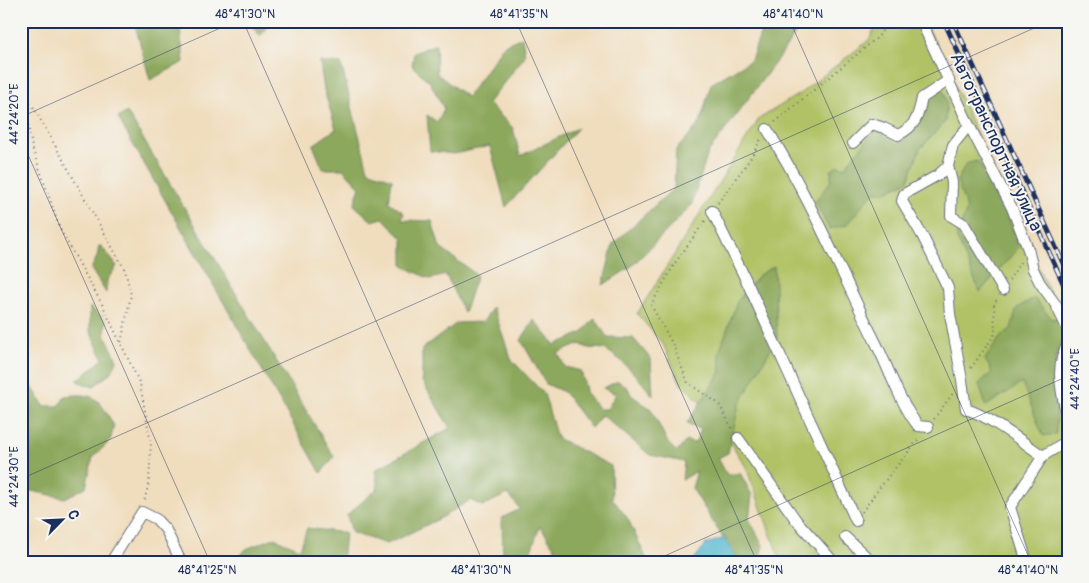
<svg xmlns="http://www.w3.org/2000/svg" width="1089" height="583" font-family="Pangolin,sans-serif">
<rect width="100%" height="100%" fill="#f6f6f2"/>
<filter id="ink" filterUnits="userSpaceOnUse"><feTurbulence type="fractalNoise" baseFrequency=".02" numOctaves="2"/><feDisplacementMap in="SourceGraphic" scale="10" xChannelSelector="R" yChannelSelector="G"/><feConvolveMatrix kernelMatrix="1 2 1 2 8 2 1 2 1" color-interpolation-filters="sRGB"/></filter>
<filter id="wash" filterUnits="userSpaceOnUse"><feTurbulence type="fractalNoise" baseFrequency=".0096" numOctaves="4" result="noise"/><feDisplacementMap in="SourceGraphic" scale="20" xChannelSelector="R" yChannelSelector="G"/><feGaussianBlur stdDeviation="1.12" result="paint"/><feColorMatrix in="noise" values="0 0 0 0 0 0 0 0 0 0 0 0 0 0 0 0 0 1.4 0 .05"/><feComposite in="paint" operator="in"/></filter>
<g filter="url(#wash)">
<rect width="100%" height="100%" fill="#f0ddbd"/>
<path fill="#b1c266" stroke="#667862" d="M878 21H925L1042 275 1068 333V562H781L746 467 709 409 681 384 663 344 637 314 759 119 802 92 869 40Z"/>
<path fill="#8ca85b" stroke="#546c5c" d="M134 21H179L184 62 150 80Z
M248 21H273L260 36Z
M765 21H803L783 52 708 153 691 206 632 266 603 285 613 244 674 188 676 150 700 123 711 84 751 60Z
M522 37 525 56 488 103 513 128 520 156 578 128 506 207 490 146 454 154 430 151 427 115 437 122 444 109 430 82 412 66 414 53 436 44 437 74 467 97 504 45Z
M320 62 341 64 368 170 392 179 389 202 404 213 402 220 432 221 440 248 477 275 464 313 446 275 430 279 403 266V239L383 218 372 221 354 205 360 187 343 169H323L313 145 336 129 324 90Z
M942 88 947 102 945 122 920 149 908 181 886 192H874L846 225 829 229 815 202 831 181V171L838 165 844 168 876 129 896 144 912 131 924 99Z
M127 112 334 457 321 473 118 118Z
M977 161 1001 198 1019 247 980 292 956 236 967 210 957 181 966 164Z
M99 246H101L117 266 107 280 106 293 91 269 97 257Z
M774 266 777 338 739 405 728 453 718 458 727 475 740 473 752 495 749 519 763 545 759 562H741L736 559 692 488 697 471 682 480 684 462 650 455 602 415 591 428 564 392 546 384 521 340 534 320 555 345 582 333 595 318 607 337 633 338 651 359 653 396C639 379 625 361 606 350 597 346 592 352 580 344L558 353 565 367 581 371 587 394 599 409H607L616 394 603 388 618 381 628 388 631 395 651 409 668 443 677 452 686 441 695 443 701 430 687 423 721 372 719 352 737 302 759 275Z
M1034 298 1052 319 1059 318 1065 333 1055 358 1058 392 1056 434 1043 436 1022 383 986 406 979 384 992 372 985 359 1001 336 1011 329 1017 308Z
M90 307 106 321 105 334 117 360 112 372 93 387 77 381 103 359 90 331Z
M493 307 511 359 544 394 557 438 611 466 612 498 628 519 648 562H616L613 557 609 562H564L540 526 527 562H503L502 518 520 509 508 494 482 506 470 500 441 518 387 544 352 533 347 515 378 488 375 470 450 428 422 381V349L457 323 483 322Z
M25 375 44 406H59L65 396C97 392 99 399 114 426L110 441 93 457 86 487 65 498 27 490 21 479V376Z
M307 528 345 533 342 562H235L246 549 274 538 300 549Z"/>
<path fill="#52b7d1" stroke="#367398" d="M725 538 736 559V562H692L706 544Z"/>
</g>
<g filter="url(#ink)">
<g fill="none" stroke-linecap="round" stroke-linejoin="round">
<g stroke="#666c7f" stroke-width="12">
<path id="minor" d="M921 21 969 125 1012 208 1028 249 1033 269 1040 283 1056 305 1068 330
M969 125 953 145 948 166 952 182 951 216 964 224 1003 290
M767 129C809 196 840 270 875 341 889 369 899 401 918 426L928 427
M853 143 872 124 884 128 898 135C916 126 918 117 922 98L949 80
M948 166 938 175 904 194 902 201 923 237 948 288 950 314 962 380 966 409C991 417 1021 441 1043 456L1062 444 1068 443
M712 211 746 280 856 521
M1068 344C1053 367 1063 398 1068 423
M738 438 796 520 831 559
M845 537 872 562
M111 562 142 512 156 519 166 530 181 562
M1027 562 1010 507 1043 456"/>
</g>
<path stroke="#666c7f" stroke-width="2" stroke-dasharray="1 4" stroke-linecap="butt" d="M21 85 125 270 131 295 121 343
M21 96 25 106 32 147 60 229 103 306 140 384 151 443 149 482 144 502
M775 122 878 37 889 21
M718 203 750 159 761 139
M705 221 675 263 651 305 672 343 688 383 719 404 733 430
M1009 280 1021 261
M971 368 995 334 994 304 997 299
M934 419 953 393
M862 512 877 491 920 437"/>
<use href="#minor" stroke="#fff" stroke-width="10"/>
<g stroke="#1b2f5e" stroke-width="5">
<path id="rail" d="M944 21 1068 294
M953 21 1068 274"/>
</g>
<use href="#rail" stroke="#f6f6f2" stroke-width="3" stroke-dasharray="9" stroke-linecap="butt"/>
</g>
</g>
<path fill="none" stroke="#1b2f5e" stroke-width="1" stroke-opacity="0.45" d="M243 21 483 562M516 21 757 562M790 21 1031 562M1064 21 1068 30M21 117 236 21M21 139 210 562M21 479 1050 21M651 562 1068 376"/>
<g text-anchor="middle" dominant-baseline="central" stroke-width="4" stroke-linejoin="round" paint-order="stroke">
<g font-size="18" fill="#1b2f5e" stroke="#f6f6f2">
<text transform="translate(996 142) rotate(65)">Автотранспортная улица</text>
</g>
</g>
<rect width="1089" height="583" fill="none" stroke="#f6f6f2" stroke-width="55"/>
<g transform="translate(62 520) rotate(66)" stroke="#f6f6f2" stroke-width="4" paint-order="stroke">
<path d="M0-4L9 19L0 12L-9 19Z" fill="#1b2f5e"/>
<text y="-8" font-size="14" font-weight="bold" text-anchor="middle" fill="#1b2f5e">С</text>
</g>
<rect x="28" y="28" width="1034" height="528" fill="none" stroke="#1b2f5e" stroke-width="2"/>
<g font-size="12" text-anchor="middle" fill="#1b2f5e">
<text x="245" y="18">48°41'30"N</text>
<text x="519" y="18">48°41'35"N</text>
<text x="793" y="18">48°41'40"N</text>
<text transform="translate(14 114) rotate(-90)" y="4">44°24'20"E</text>
<text transform="translate(1075 379) rotate(-90)" y="4">44°24'40"E</text>
<text transform="translate(14 477) rotate(-90)" y="4">44°24'30"E</text>
<text x="207" y="574">48°41'25"N</text>
<text x="481" y="574">48°41'30"N</text>
<text x="754" y="574">48°41'35"N</text>
<text x="1028" y="574">48°41'40"N</text>
</g>
</svg>
